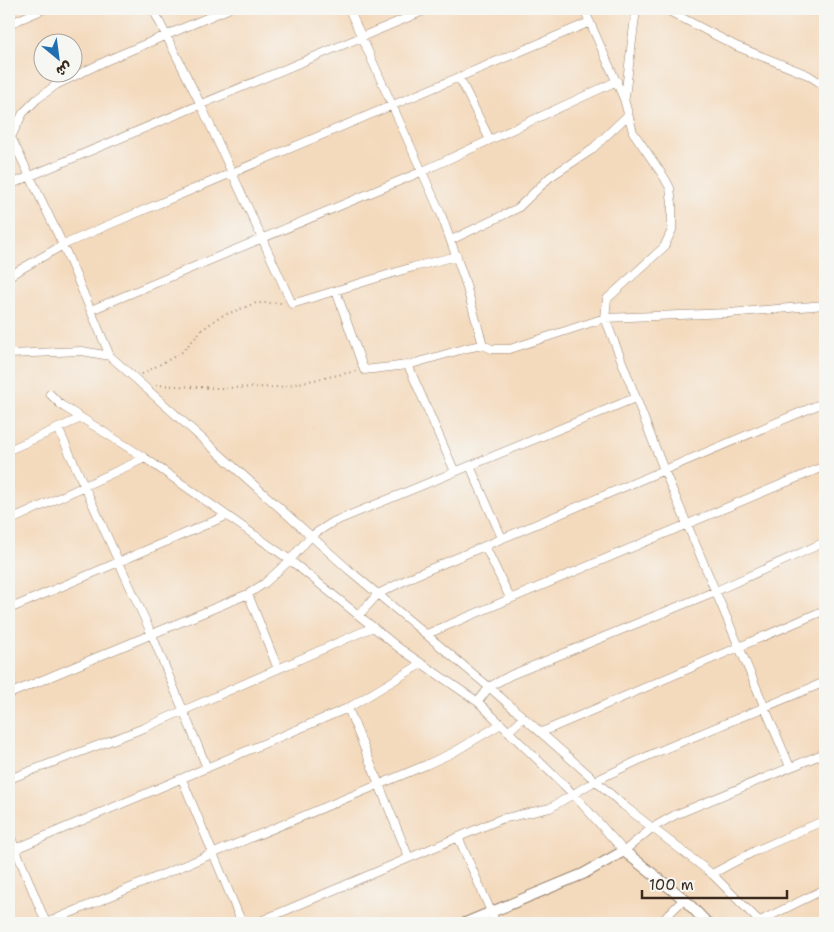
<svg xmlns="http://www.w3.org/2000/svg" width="834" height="932" font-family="'Shantell Sans','Playpen Sans Arabic',sans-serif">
<rect width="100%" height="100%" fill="#f6f6f2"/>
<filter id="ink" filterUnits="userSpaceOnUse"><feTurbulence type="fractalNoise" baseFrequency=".02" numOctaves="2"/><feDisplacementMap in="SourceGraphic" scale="10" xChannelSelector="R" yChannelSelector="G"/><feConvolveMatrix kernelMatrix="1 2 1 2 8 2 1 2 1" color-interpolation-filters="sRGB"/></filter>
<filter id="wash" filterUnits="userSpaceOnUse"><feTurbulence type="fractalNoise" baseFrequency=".0096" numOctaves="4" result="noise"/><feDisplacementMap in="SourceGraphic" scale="20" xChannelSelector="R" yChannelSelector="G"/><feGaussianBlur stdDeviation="1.12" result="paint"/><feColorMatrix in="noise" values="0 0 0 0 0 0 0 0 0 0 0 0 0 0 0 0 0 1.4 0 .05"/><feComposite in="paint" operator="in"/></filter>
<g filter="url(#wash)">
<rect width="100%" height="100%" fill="#f4dabd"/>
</g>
<g filter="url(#ink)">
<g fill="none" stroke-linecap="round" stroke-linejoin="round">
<g stroke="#98826e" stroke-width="9">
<path id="minor" d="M153 9 200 103 292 304 413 267 457 256
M349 9 441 214 464 278 483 345
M584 9 624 99 633 132 664 177 670 188 672 203V230L664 247 607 299 605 318 664 470 790 767
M665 9 736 46 808 75 825 86
M9 24 44 9
M459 77 490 140
M625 97 636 9
M9 133 63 245 110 356 349 570 489 687 623 805 712 874 759 921
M11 137 23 113 37 99 56 85 110 59 228 9
M9 185 428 9
M451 240 518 208 550 177 590 151 627 116
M9 276 63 245 106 226 590 22
M336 291 364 370 408 365 467 348 483 345 492 349H510L605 318 729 313 825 305
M91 310 423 171 617 81
M9 354 82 351 110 356
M408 365 455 472
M50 394 61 405 145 458 290 560 399 648 478 702 573 794 624 851 652 828 675 815 825 753
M58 428 152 635 207 768
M9 450 81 418
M470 466 502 538
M9 521 145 458
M485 546 510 598
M248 594 278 669
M9 609 226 516
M359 615 378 594 416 575 825 402
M427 634 825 466
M9 694 248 594 265 583 290 560 311 536 333 522 635 398
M478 702 489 687 511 675 716 591 825 542
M348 708 409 858
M509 731 523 718
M542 732 825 610
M9 779 144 728 373 627
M182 779 242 923
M9 833 46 923
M459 839 496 923
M15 849 348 708 421 664
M712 874 755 851 825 820
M46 923 426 765 454 752 501 724
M256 923 501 819 550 808 595 781 650 755 825 682
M660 923 684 899
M756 923 825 889"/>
</g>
<g stroke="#98826e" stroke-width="12">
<path id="tertiary" d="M465 923 583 874 624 851 684 899 707 923"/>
</g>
<path stroke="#98826e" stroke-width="2" stroke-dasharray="1 4" stroke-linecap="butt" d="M142 374 181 353 202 330 219 317 256 303H282
M156 385 217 388 280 387 357 371"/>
<use href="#minor" stroke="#fff" stroke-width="8"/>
<use href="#tertiary" stroke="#fff" stroke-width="10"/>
</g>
</g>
<rect width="834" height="932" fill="none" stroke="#f6f6f2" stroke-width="30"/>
<g transform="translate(58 58) rotate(151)"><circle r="24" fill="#f6f6f2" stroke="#aba49d"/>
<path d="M0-4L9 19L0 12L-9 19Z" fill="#1f6fb2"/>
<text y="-8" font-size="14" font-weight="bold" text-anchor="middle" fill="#3b2a1e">ش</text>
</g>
<path d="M642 890v8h145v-8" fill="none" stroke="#3b2a1e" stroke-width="2.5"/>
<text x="649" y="890" font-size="15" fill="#3b2a1e" stroke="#f6f6f2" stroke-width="4" paint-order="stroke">100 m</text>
</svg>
